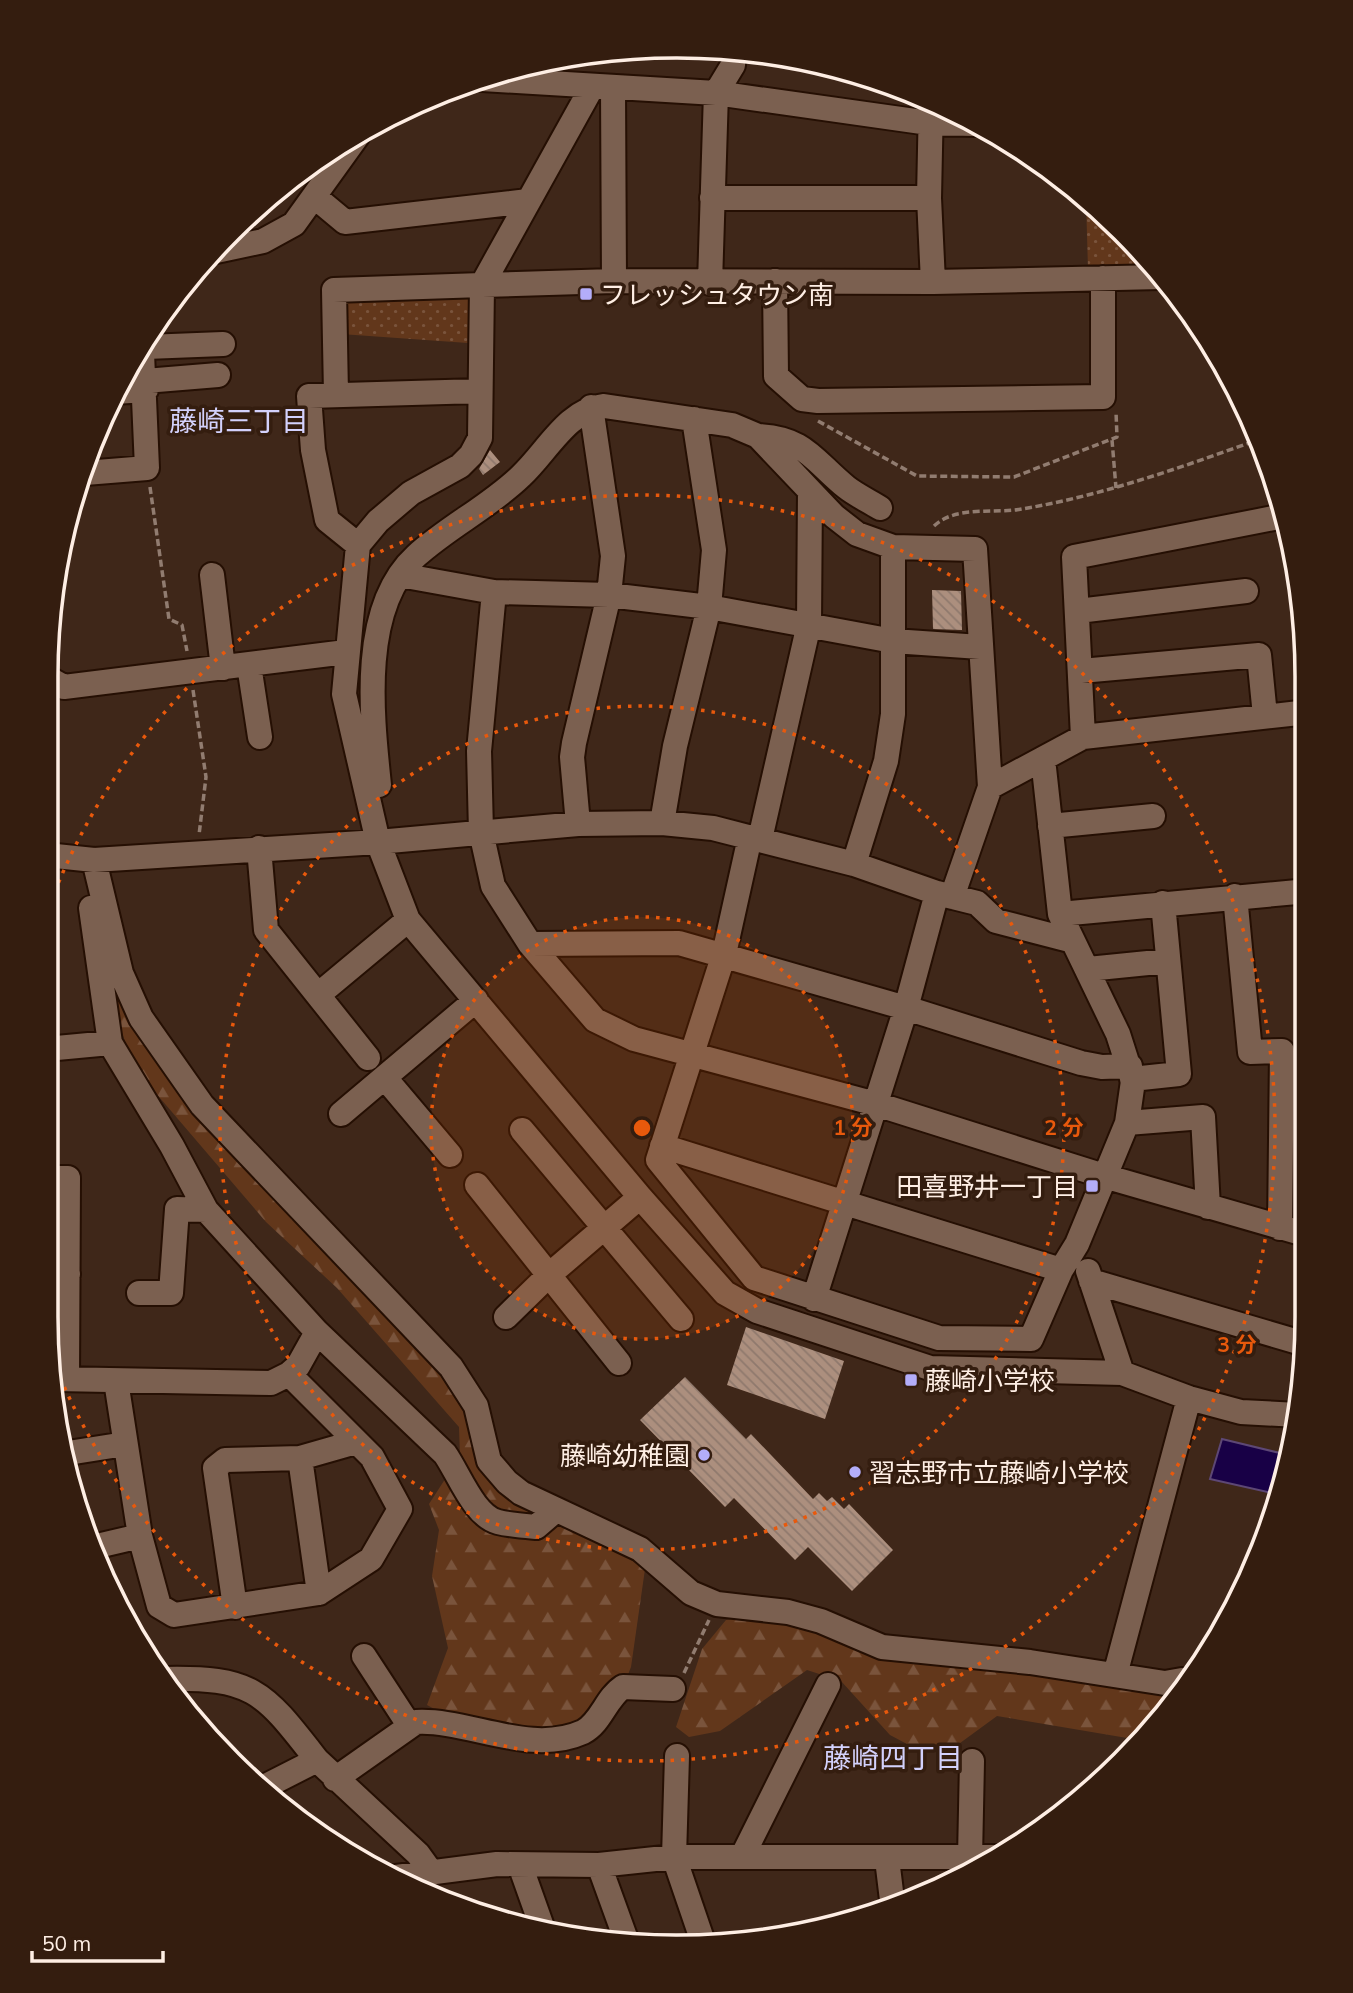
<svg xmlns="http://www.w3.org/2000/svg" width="1353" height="1993" font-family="Mulish,'Noto Sans JP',sans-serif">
<defs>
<pattern id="green-dots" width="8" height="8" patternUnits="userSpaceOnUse" patternTransform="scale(1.75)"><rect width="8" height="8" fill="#62371b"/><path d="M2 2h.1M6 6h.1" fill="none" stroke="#7a543c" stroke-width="1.8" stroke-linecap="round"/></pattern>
<pattern id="forest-firs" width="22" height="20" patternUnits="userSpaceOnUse" patternTransform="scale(1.75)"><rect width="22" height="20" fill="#62371b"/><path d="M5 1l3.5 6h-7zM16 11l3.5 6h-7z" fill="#7a543c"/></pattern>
<pattern id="building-back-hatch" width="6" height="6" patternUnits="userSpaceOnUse" patternTransform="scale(1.75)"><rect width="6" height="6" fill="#ac8f7e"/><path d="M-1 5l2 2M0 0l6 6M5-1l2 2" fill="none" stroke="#8f796d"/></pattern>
</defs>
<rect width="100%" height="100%" fill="#3f2719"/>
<path fill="url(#green-dots)" d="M1086 200 1122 230 1153 267 1088 269Z
M470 295 468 343 341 334V306L349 297Z"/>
<path fill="url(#forest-firs)" d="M121 990 138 1033 445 1370 472 1417 484 1468 582 1527 645 1569 631 1667 611 1717C550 1729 483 1737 427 1705L448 1648 432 1576 439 1530 429 1504 460 1456 459 1427 337 1288 266 1222 154 1091 129 1052 114 1011Z
M763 1614 1176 1688 1139 1740 997 1716 956 1746 924 1753 890 1735 841 1681 807 1670 720 1731 689 1737 676 1727 702 1649 726 1620Z"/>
<path fill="#180046" stroke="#5d4775" stroke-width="2" d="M1222 1439 1284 1454 1272 1493 1210 1479Z"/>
<path fill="url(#building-back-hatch)" d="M490 450 500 462 483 475 479 469Z
M932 590 961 591 962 630 933 629Z
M746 1327 844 1361 825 1419 727 1385Z
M685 1377 746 1439 751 1434 813 1499 819 1493 827 1501 832 1497 844 1509 849 1504 893 1550 852 1591 808 1547 795 1560 734 1498 725 1507 640 1420Z"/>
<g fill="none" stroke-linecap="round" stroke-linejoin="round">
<g stroke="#250f03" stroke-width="28">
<path id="minor" d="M482 79 716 93 929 123 974 124
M613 89 614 281
M931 101 929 198 933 282
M315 197 345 222 528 201
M712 198H929
M216 251 263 241 294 224 358 135
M1161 277 933 282 614 281 482 285 480 438 471 455 460 466 411 493 378 521 358 545 344 694 378 842 408 920 640 1197 725 1293 757 1311 930 1368 1122 1373 1189 1398 1241 1412 1298 1415
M775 281 776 376 802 399 818 401 1103 397V278
M710 283 716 93 733 65 734 51
M146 347 223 344
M145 381 218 375
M114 392 146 390
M336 394 334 290 482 285 592 87
M758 436C805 438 813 460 846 487 856 495 869 501 880 508
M85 473 147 468 142 353
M358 545 327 520 313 450 309 396 480 391
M212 575 223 668
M400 575 494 592 609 595 709 607 893 641 980 647
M494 592 479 751 481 832 493 886 530 944 595 1020 634 1039 876 1104 1104 1176 1308 1235
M1078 611 1246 591
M249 665 260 737
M1081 671 1259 655 1265 716
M46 677 64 687 346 652
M1083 737 1074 557 1284 516
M379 785C372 717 359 608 416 556 449 526 489 507 521 476 547 452 567 410 604 406L732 425 758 436 834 516 857 534 893 547 975 549 990 787
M662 823 675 746 709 607 714 550 694 419
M578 824 572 757 574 743 609 595 613 556 591 407
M1050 826 1153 816
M750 837 724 954 658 1160 754 1278 939 1338 1031 1339 1061 1270 1077 1244 1127 1123 1133 1081 1118 1034 1060 914 1043 759
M760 839 809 624 810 491
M259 848 266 930 368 1058
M46 855 94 860 378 842 578 824 662 823 713 828 854 864 937 893 977 903 996 921 1073 941
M94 860 121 973 141 1018 202 1105 451 1367 476 1406 489 1461 507 1482 521 1493 640 1549 691 1593 717 1604 788 1612 821 1621 882 1647 1030 1662 1165 1683 1182 1680
M854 864 886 761 893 714V547
M1235 896 1250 1052 1282 1051 1280 1228
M952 897 990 787 1083 737 1308 712
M91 908 110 1043 172 1146 206 1210 317 1332 445 1454C459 1474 474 1516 498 1522 510 1525 524 1526 536 1527L556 1510
M1060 914 1308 891
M530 944 679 943 906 1008 1081 1063 1102 1067 1130 1066
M1088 969 1168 961
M318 995 408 920
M46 1049 110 1043
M385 1078 450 1155
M1132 1079 1179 1074 1163 903
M341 1114 476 1000
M1127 1123 1203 1117 1208 1207
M522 1130 681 1319
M662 1146 1061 1270
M46 1178H68L67 1379
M477 1185 619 1363
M1088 1271 1122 1373
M46 1273 68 1274
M1091 1281 1305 1344
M139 1293H171L177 1209 206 1210
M814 1299 906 1008 937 893
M506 1317 549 1275 640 1197
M289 1374 298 1366 317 1332
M56 1379 271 1383 289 1374 372 1457 400 1509 371 1559 319 1593 174 1615 159 1606 140 1536 116 1381
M68 1453 125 1444
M300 1458 319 1593
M93 1547 140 1536
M235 1607 215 1468 225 1460 300 1458 356 1442
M364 1656 409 1725
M1115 1675 1189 1398
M163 1679C254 1677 263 1691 317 1760
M677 1756 674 1857 703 1942
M335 1779 416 1722C468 1719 530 1756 583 1732 601 1723 606 1698 623 1687L673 1689
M264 1787 317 1760 418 1854 431 1872
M742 1857 828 1685
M970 1858 972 1761
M887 1859 892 1900
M520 1865 541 1924
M599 1865 628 1945
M396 1877 497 1864 599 1865 674 1857H999"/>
</g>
<path stroke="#917c70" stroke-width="3.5" stroke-dasharray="7 3.5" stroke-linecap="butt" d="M818 421 917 476 1014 477 1117 437 1116 412
M1112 440 1116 488
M150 487 169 619 182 625 187 651
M934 526C956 505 995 514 1022 509 1105 495 1182 467 1260 439
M193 690 206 777 199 835
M684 1673 709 1620"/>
<use href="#minor" stroke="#7b6050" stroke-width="24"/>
</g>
<circle cx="642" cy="1128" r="211" fill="#e8590c" fill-opacity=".12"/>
<g fill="none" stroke="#e8590c" stroke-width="3.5" stroke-dasharray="3.5 7">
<circle cx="642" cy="1128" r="211"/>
<circle cx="642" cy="1128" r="422"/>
<path d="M47 912A633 633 0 1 1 53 1360"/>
</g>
<g fill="#b3adf9" stroke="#341d0f" stroke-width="2.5">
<rect x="579" y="287" width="14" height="14" rx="3.5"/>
<rect x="1085" y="1179" width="14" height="14" rx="3.5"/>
<rect x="904" y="1373" width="14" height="14" rx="3.5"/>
<circle cx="704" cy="1455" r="7"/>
<circle cx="855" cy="1472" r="7"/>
</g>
<g text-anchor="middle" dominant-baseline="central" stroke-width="7" stroke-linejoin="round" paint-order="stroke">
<g font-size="26" fill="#feeee4" stroke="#341d0f" text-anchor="start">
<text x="600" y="294">フレッシュタウン南</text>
<text x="1078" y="1186" text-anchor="end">田喜野井一丁目</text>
<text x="925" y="1380">藤崎小学校</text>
<text x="690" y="1455" text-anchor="end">藤崎幼稚園</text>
<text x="869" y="1472">習志野市立藤崎小学校</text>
</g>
<g font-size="28" fill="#d3d1fc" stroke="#341d0f">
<text x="239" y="420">藤崎三丁目</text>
<text x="893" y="1757">藤崎四丁目</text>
</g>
</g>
<path d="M0 0H1353V1993H0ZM676 58H677A618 618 0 0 1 1295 676V1317A618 618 0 0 1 677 1935H676A618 618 0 0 1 58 1317V676A618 618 0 0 1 676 58Z" fill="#341d0f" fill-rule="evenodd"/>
<path fill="none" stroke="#feeee4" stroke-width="3.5" d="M676 58H677A618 618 0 0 1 1295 676V1317A618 618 0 0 1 677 1935H676A618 618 0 0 1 58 1317V676A618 618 0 0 1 676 58Z"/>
<circle cx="642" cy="1128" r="10" fill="#e8590c" stroke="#341d0f" stroke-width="3.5"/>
<g font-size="21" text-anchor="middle" font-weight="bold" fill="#e8590c" stroke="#341d0f" stroke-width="7" stroke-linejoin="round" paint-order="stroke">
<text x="853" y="1135">1 分</text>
<text x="1064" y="1135">2 分</text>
<text x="1237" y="1352">3 分</text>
</g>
<path d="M32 1951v10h131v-10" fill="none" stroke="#feeee4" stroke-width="3.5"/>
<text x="42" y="1951" font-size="21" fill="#feeee4" stroke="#341d0f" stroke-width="5" paint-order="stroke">50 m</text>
</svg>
